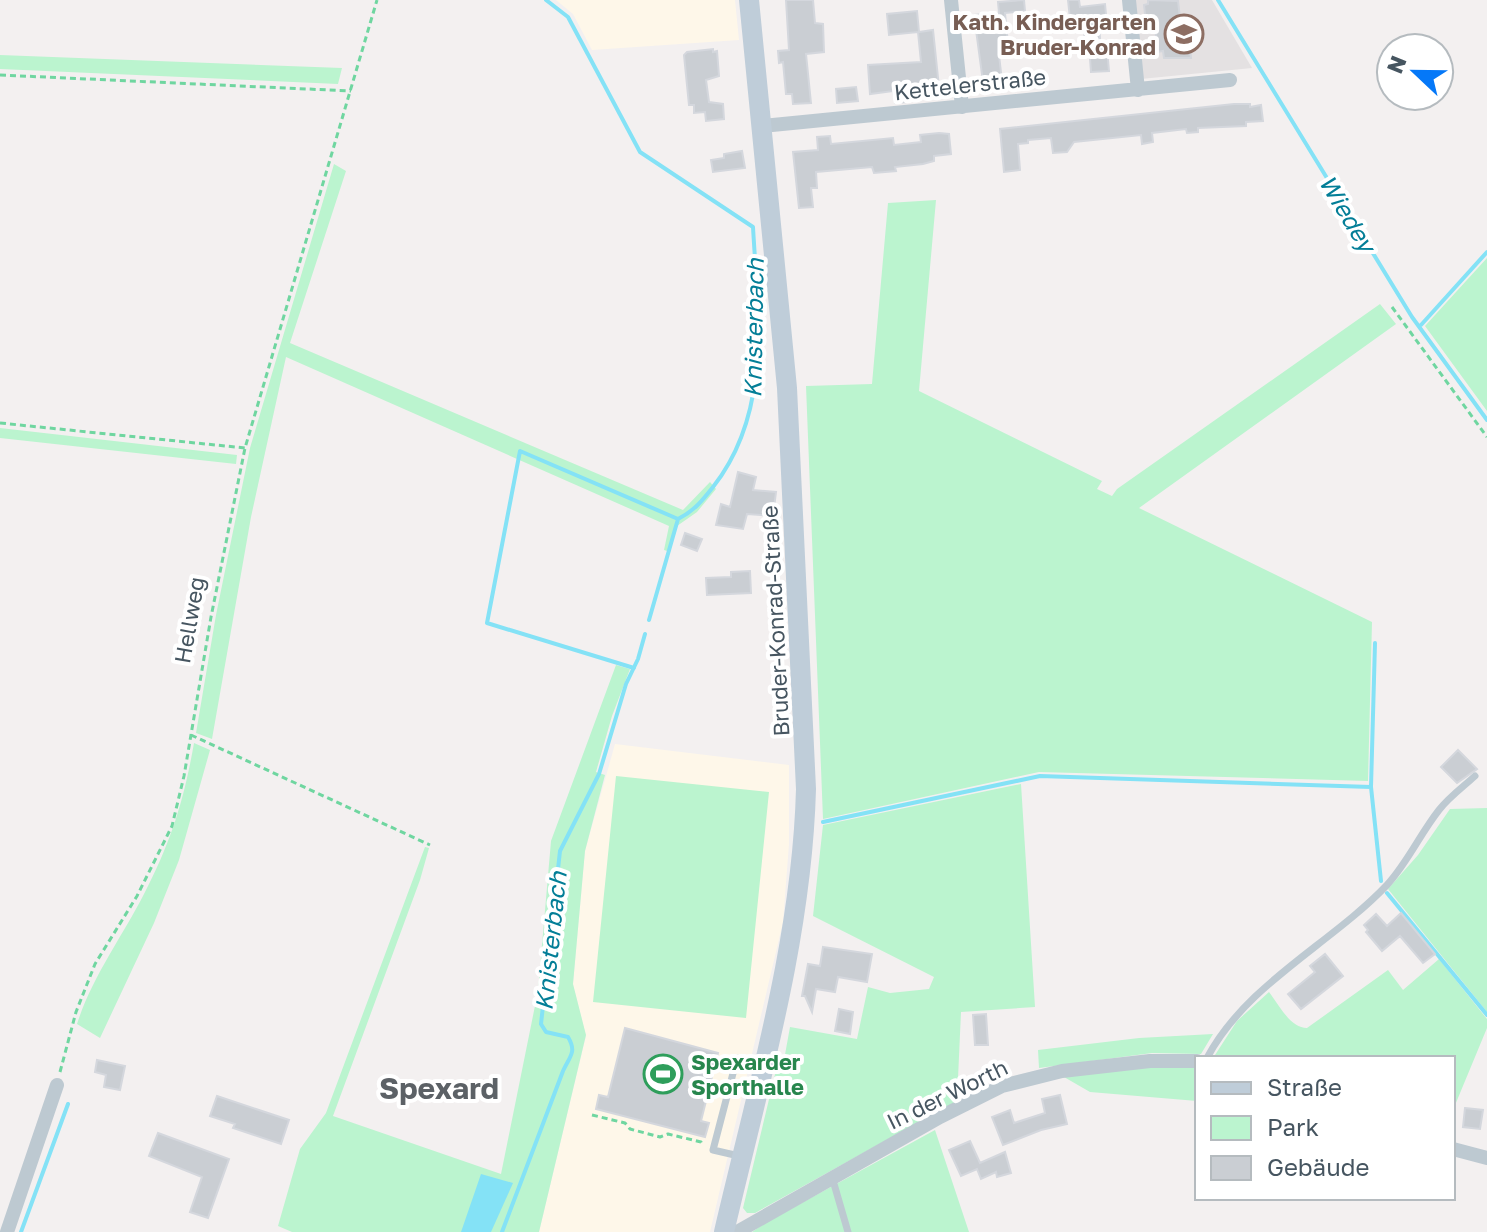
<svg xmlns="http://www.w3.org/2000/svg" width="1487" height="1232" font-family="'Golos Text',sans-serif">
<rect width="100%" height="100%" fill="#f3f0f0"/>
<path fill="#fef7e9" d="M556 0H735L739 40 592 50 573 14Z
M615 744 789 765V844L783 922 710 1232H539L586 1036 573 984 585 851Z"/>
<path fill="#e4e1e2" d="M1133 0H1212L1252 68 1141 79Z"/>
<path fill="#bbf4cf" d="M0 55 342 68 338 84 0 69Z
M334 164 346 171 290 343 683 510 710 482 716 489 697 512 677 526 670 552 664 550 669 526 286 357 251 517 212 739 196 733 216 615 250 448Z
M936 200 919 391 1102 481 1097 489 1112 496 1117 489 1380 304 1396 324 1139 508 1372 622 1368 781 1039 772 823 819 806 386 872 384 888 203Z
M1487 258V411L1425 326Z
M0 428 237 455 236 464 0 438Z
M616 665 630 669 612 716 596 772 605 775 585 851 573 984 586 1035 539 1232H292L278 1226 300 1149 326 1113 425 847 429 848 420 880 333 1116 501 1174 538 991 551 841Z
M194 743 210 750 179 860 154 923 100 1038 77 1024C92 977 122 937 144 894 171 842 184 800 194 743Z
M616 776 769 792 746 1018 593 1002Z
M1021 784 1035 1007 961 1012 957 1101 755 1213H747L743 1208 776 1070 782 1071 790 1027 857 1039 868 987 890 993 929 989 934 977 813 916 823 825Z
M1487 808V1012L1388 889 1418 855 1450 809Z
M1439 959 1487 1019V1028L1453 1110V1058H1224L1215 1055 1237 1021 1269 992C1279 1005 1290 1028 1307 1028L1388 970 1403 990Z
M1213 1034 1201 1054 1152 1053 1039 1068 1038 1050 1139 1038Z
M1152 1066 1197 1067V1101L1090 1092 1064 1077Z
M935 1130 969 1232H752L765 1223Z"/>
<path fill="#84e2f6" d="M481 1174 513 1183 491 1232H461Z"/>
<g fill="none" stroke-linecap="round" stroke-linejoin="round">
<path stroke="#84e2f6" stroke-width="4" d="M546 0 568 17 640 152 753 227C758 316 772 412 713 487 702 501 694 511 678 519L649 620
M1218 0 1412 317 1487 420
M1421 325 1487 252
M634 668 487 623 520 451 678 519
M1371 787 1375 643
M823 822 1040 776 1371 787 1381 881
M1387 893 1487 1015
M21 1232 68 1104
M502 1232 563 1071C570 1056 577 1052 568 1037L546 1032 541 1024 560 851 599 774 626 684 638 659 645 634"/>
</g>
<path fill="#caced3" stroke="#d4d7dd" stroke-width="2" d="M786 0H813L815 23 823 24 824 52 806 54 811 103 793 104 792 94H786L783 62 779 63 778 51 789 50Z
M1024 0 1025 11 1005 13 1009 54 999 55 1002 81 983 82 974 15 999 13 998 2Z
M1068 0H1079L1080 7 1105 4 1107 25 1099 26 1101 50 1107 49 1109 71 1091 72 1089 45 1085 46 1084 26 1071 28Z
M1148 0 1178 1 1181 26H1188L1191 58H1164L1163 51 1157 52 1155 22 1146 23 1144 5 1148 4Z
M917 11 919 32 933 30 939 87 908 90 907 102 895 103 893 91 870 94 868 65 921 62 918 32 889 35 887 14Z
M713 49V52L717 51 719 76 706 80 709 102 723 104 724 119 706 121 705 112 694 113V105H689L684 55 687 52Z
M856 87 858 101 837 103 836 89Z
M1234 104H1250V107L1261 105 1263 121 1246 122V126L1198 128V132L1187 133 1186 129 1152 133 1153 142 1142 144 1141 135 1074 142 1067 152 1053 153 1051 138 1028 140V143L1018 144 1020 170 1004 172 1000 129Z
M939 133 949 134 951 154 934 156V161L923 164 895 167 896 171 874 173 872 167 816 172 817 188H811L813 207 799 208 793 152 818 150 817 137 830 136 831 144 893 138 894 145 921 142 920 135Z
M742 151 745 168 713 172 711 160 724 158V154Z
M738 472 756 477 753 490 776 492 773 516 747 514 743 529 716 525 721 504 730 507Z
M685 533 702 539 697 551 681 545Z
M750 571 751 593 707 595 706 578 731 577V572Z
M1458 750 1477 769 1457 783 1441 767Z
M1401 913 1435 954 1423 963 1400 936 1382 951 1366 932 1368 930 1364 925 1376 914 1387 926Z
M823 947 872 954 867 982 838 977 835 992 816 989 812 1012 805 996H802L808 964 820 966Z
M1325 954 1343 976 1301 1009 1288 994 1315 972 1310 966Z
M839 1009 853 1012 850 1034 835 1031Z
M986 1014 988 1045H975L973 1015Z
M625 1028 718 1053 701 1121 709 1123 705 1137 596 1109 599 1095 608 1097Z
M97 1060 125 1066 120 1090 104 1087 106 1075 95 1072Z
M1060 1095 1067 1124 1041 1130 1003 1145 992 1117 1010 1110 1014 1123 1045 1113 1042 1099Z
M217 1096 289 1120 281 1144 233 1128 235 1124 210 1116Z
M1465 1108 1483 1110 1480 1129 1463 1127Z
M158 1133 229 1159 208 1218 190 1212 202 1177 149 1156Z
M970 1141 980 1163 1005 1152 1011 1173 997 1177 996 1172 981 1179 977 1169 961 1176 949 1150Z"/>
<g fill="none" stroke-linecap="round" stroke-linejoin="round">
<path stroke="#6fd6a0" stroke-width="3" stroke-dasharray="6 4" stroke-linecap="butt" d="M0 75 351 91
M1392 307 1487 437
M0 423 245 448
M191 735 430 845
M60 1072 76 1012 95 964 137 896 172 826 184 776 211 617 245 448 377 0
M592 1115 625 1123 630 1129 660 1137 668 1134 701 1142 703 1146"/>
<path stroke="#bdc9d1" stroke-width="7" d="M737 1058 713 1150 739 1156
M1207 1058C1246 984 1331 944 1387 885 1408 862 1420 834 1439 810 1449 797 1463 787 1475 776
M832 1177 848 1232"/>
<path stroke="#bdc9d1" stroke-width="14" d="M951 0 962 107
M1129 0 1138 90
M762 126 1230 80
M1453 1149 1487 1158
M7 1232 57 1085
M737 1232 940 1117 1002 1086 1062 1071 1150 1061H1197"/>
<path stroke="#bfcdd9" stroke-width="20" d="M724 1232C758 1086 802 939 806 789L787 388 749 0"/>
</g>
<defs>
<g id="school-ring" transform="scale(2)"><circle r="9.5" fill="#fff" stroke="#8d6e63" stroke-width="1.5"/><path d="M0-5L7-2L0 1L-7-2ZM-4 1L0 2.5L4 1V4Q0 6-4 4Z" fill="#8d6e63"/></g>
<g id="stadium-ring" transform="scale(2)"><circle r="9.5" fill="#fff" stroke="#2e9e5b" stroke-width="1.5"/><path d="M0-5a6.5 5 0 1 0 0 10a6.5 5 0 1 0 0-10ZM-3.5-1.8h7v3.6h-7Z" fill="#2e9e5b"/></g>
</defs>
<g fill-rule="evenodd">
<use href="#school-ring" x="1184" y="34"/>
<use href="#stadium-ring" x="663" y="1074"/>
</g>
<g text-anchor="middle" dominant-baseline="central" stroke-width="8" stroke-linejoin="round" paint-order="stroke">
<g font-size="22" font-weight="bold" fill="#785e54" stroke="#fff" text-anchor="end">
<text x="1156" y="21">Kath. Kindergarten<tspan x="1156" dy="25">Bruder-Konrad</tspan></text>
</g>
<g font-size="22" fill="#465560" stroke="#fff">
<text transform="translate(970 84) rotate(-6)">Kettelerstraße</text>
<text transform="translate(189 620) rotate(-80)">Hellweg</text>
<text transform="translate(775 621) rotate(-93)">Bruder-Konrad-Straße</text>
<text transform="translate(947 1094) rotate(-26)">In der Worth</text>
</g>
<g font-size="22" font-weight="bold" fill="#27864d" stroke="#fff" text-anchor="start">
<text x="691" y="1061">Spexarder<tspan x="691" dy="25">Sporthalle</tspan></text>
</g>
<g font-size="24" font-style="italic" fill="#037e97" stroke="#fff">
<text transform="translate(1348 213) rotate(59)">Wiedey</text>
<text transform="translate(753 328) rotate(-89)">Knisterbach</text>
<text transform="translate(550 941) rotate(-84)">Knisterbach</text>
</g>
<g font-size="30" font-weight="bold" fill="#5c6166" stroke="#fff">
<text x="439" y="1088">Spexard</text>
</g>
</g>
<rect x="1195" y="1056" width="260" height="144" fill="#ffffff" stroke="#b5bbbf" stroke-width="2"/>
<rect x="1211" y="1082" width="40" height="12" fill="#bfcdd9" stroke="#b5bbbf" stroke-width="2"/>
<text x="1267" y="1096" font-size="24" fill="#465560">Straße</text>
<rect x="1211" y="1116" width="40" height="24" fill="#bbf4cf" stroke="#b5bbbf" stroke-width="2"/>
<text x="1267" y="1136" font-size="24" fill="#465560">Park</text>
<rect x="1211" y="1156" width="40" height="24" fill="#caced3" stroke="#b5bbbf" stroke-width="2"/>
<text x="1267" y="1176" font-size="24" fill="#465560">Gebäude</text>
<g transform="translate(1415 72) rotate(292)"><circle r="38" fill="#ffffff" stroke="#b5bbbf" stroke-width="2"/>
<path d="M0-6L14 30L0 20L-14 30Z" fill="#0578f8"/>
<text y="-12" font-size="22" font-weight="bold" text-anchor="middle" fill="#465560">N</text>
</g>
</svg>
